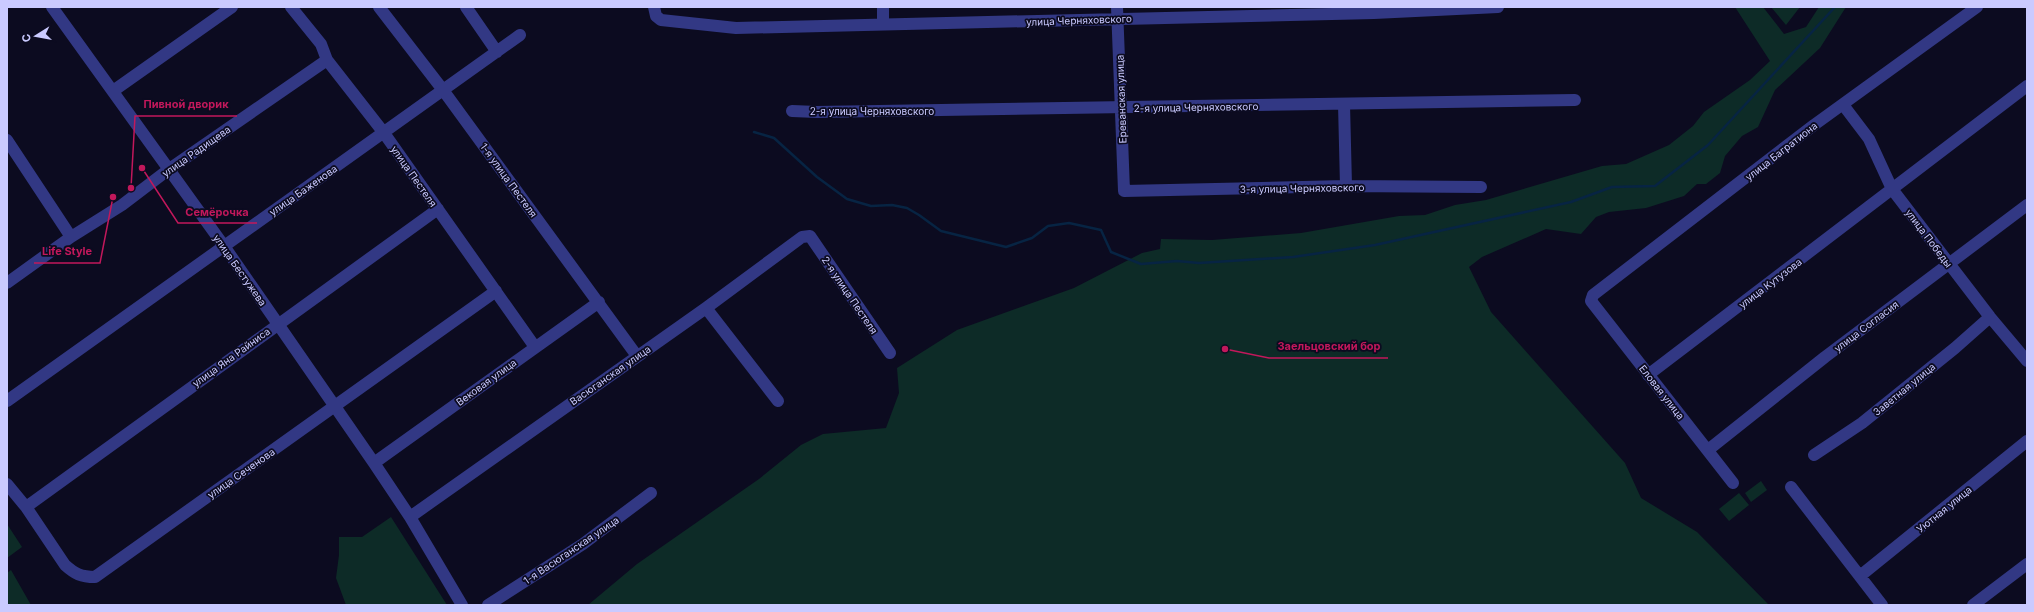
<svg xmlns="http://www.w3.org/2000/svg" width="2034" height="612" font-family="Inter,sans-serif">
<rect width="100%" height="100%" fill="#0c0b20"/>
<path fill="#0d2b27" d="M1735 7H1763L1784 34 1806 27 1819 7H1846L1820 48 1775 90 1758 127 1742 136 1725 156 1720 173 1706 184H1697L1684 196 1646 208 1609 212 1596 217 1581 234 1546 229 1482 257 1469 267 1491 312 1625 463 1641 498 1697 532 1769 605H588L637 564 759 479 801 445 823 434 886 428 899 393 897 368 957 330 1074 288 1142 253 1160 249 1161 239 1212 240 1301 233 1399 216 1425 215 1455 205 1486 200 1602 166 1626 164 1669 145 1693 126 1704 112 1750 80 1770 61Z
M1771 7H1800L1786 25Z
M1761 481 1767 490 1751 502 1745 493Z
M1739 493 1749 505 1729 521 1719 509Z
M391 517 447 605H346L336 578 339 555V537H362Z
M7 524 22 547 7 558Z
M11 570 31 605H7V573Z"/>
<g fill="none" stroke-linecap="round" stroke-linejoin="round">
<path stroke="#072443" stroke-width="2.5" d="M754 132 774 138 817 177 847 199 871 206 892 205 907 208 919 215 941 231 1006 247 1032 238 1048 226 1069 223 1101 230 1111 252 1141 264 1177 261 1199 263 1293 257 1375 245 1571 202 1612 187 1655 186 1708 145 1835 7"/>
<path stroke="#323884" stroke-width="12" d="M52 7 224 246 374 463 410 517 462 605
M291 7 321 44 327 60 384 133 535 347
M379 7 443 90 637 356
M466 7 497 52
M654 7 656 16 661 20 736 28 1374 13 1498 7
M1117 7 1124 191 1346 186 1481 187
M883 24V7
M113 91 232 7
M1344 104 1346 186
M1844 106 1869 139 1892 189 1990 317 2027 361
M792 111 817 112 1575 100
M7 140 71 237
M7 283 71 237 122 205 168 170 327 60
M706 308 778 401
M1648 375 2027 86
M7 401 520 35
M1708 450 1825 357 2027 205
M1814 455 1862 423 1955 348 1990 317
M374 463 599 302
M1733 483 1591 301 1593 295 1814 125 1977 7
M7 484 26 507 65 565C75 574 81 577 95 577L496 291
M1791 487 1882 605
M26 507 438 209
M410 517 706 308 802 237 810 236 890 353
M1860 576 2027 441
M488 605 583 544 651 493
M1973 605 2027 564"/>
</g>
<g text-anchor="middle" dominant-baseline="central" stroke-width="3.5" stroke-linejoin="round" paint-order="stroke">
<g font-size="10" fill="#cacaff" stroke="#0c0b20">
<text transform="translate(1079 20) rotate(-2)">улица Черняховского</text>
<text transform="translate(1121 99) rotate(-92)">Ереванская улица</text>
<text transform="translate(1196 107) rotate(-1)">2-я улица Черняховского</text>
<text x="872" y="111">2-я улица Черняховского</text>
<text transform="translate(196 151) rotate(-35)">улица Радищева</text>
<text transform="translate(1781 151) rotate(-38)">улица Багратиона</text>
<text transform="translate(414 176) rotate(55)">улица Пестеля</text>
<text transform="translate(509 180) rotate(54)">1-я улица Пестеля</text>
<text transform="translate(1302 188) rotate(-1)">3-я улица Черняховского</text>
<text transform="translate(303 190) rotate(-35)">улица Баженова</text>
<text transform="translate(1929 238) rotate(53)">улица Победы</text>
<text transform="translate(240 270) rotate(55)">улица Бестужева</text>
<text transform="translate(1770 283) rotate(-37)">улица Кутузова</text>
<text transform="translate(850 295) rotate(56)">2-я улица Пестеля</text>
<text transform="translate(1866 326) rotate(-37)">улица Согласия</text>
<text transform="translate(231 357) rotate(-36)">улица Яна Райниса</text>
<text transform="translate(610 375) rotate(-35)">Васюганская улица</text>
<text transform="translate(486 382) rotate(-36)">Вековая улица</text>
<text transform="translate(1904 389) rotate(-39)">Заветная улица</text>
<text transform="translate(1662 392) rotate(52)">Еловая улица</text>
<text transform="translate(241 473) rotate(-35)">улица Сеченова</text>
<text transform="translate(1944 509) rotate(-39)">Уютная улица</text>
<text transform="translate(571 550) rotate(-34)">1-я Васюганская улица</text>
</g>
</g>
<path fill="none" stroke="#c2185b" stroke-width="1.5" d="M131 188L135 116H237M142 168L178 223H257M113 197L100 263H34M1225 349L1269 358H1388"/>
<g fill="#c2185b" stroke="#0c0b20" stroke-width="1.5">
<circle cx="131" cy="188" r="4"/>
<circle cx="142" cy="168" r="4"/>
<circle cx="113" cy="197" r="4"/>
<circle cx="1225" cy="349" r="4"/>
</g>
<g font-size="11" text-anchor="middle" font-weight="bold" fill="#c2185b" stroke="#0c0b20" stroke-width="3.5" stroke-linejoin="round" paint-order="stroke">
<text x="186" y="108">Пивной дворик</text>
<text x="217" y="216">Семёрочка</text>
<text x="67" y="255">Life Style</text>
<text x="1329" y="350">Заельцовский бор</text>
</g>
<rect width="2034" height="612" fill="none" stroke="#cacaff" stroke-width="16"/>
<g transform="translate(36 36) rotate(259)" stroke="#0c0b20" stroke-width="3" paint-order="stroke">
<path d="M0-3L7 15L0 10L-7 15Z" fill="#cacaff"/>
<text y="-6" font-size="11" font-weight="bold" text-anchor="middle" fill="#cacaff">С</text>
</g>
</svg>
